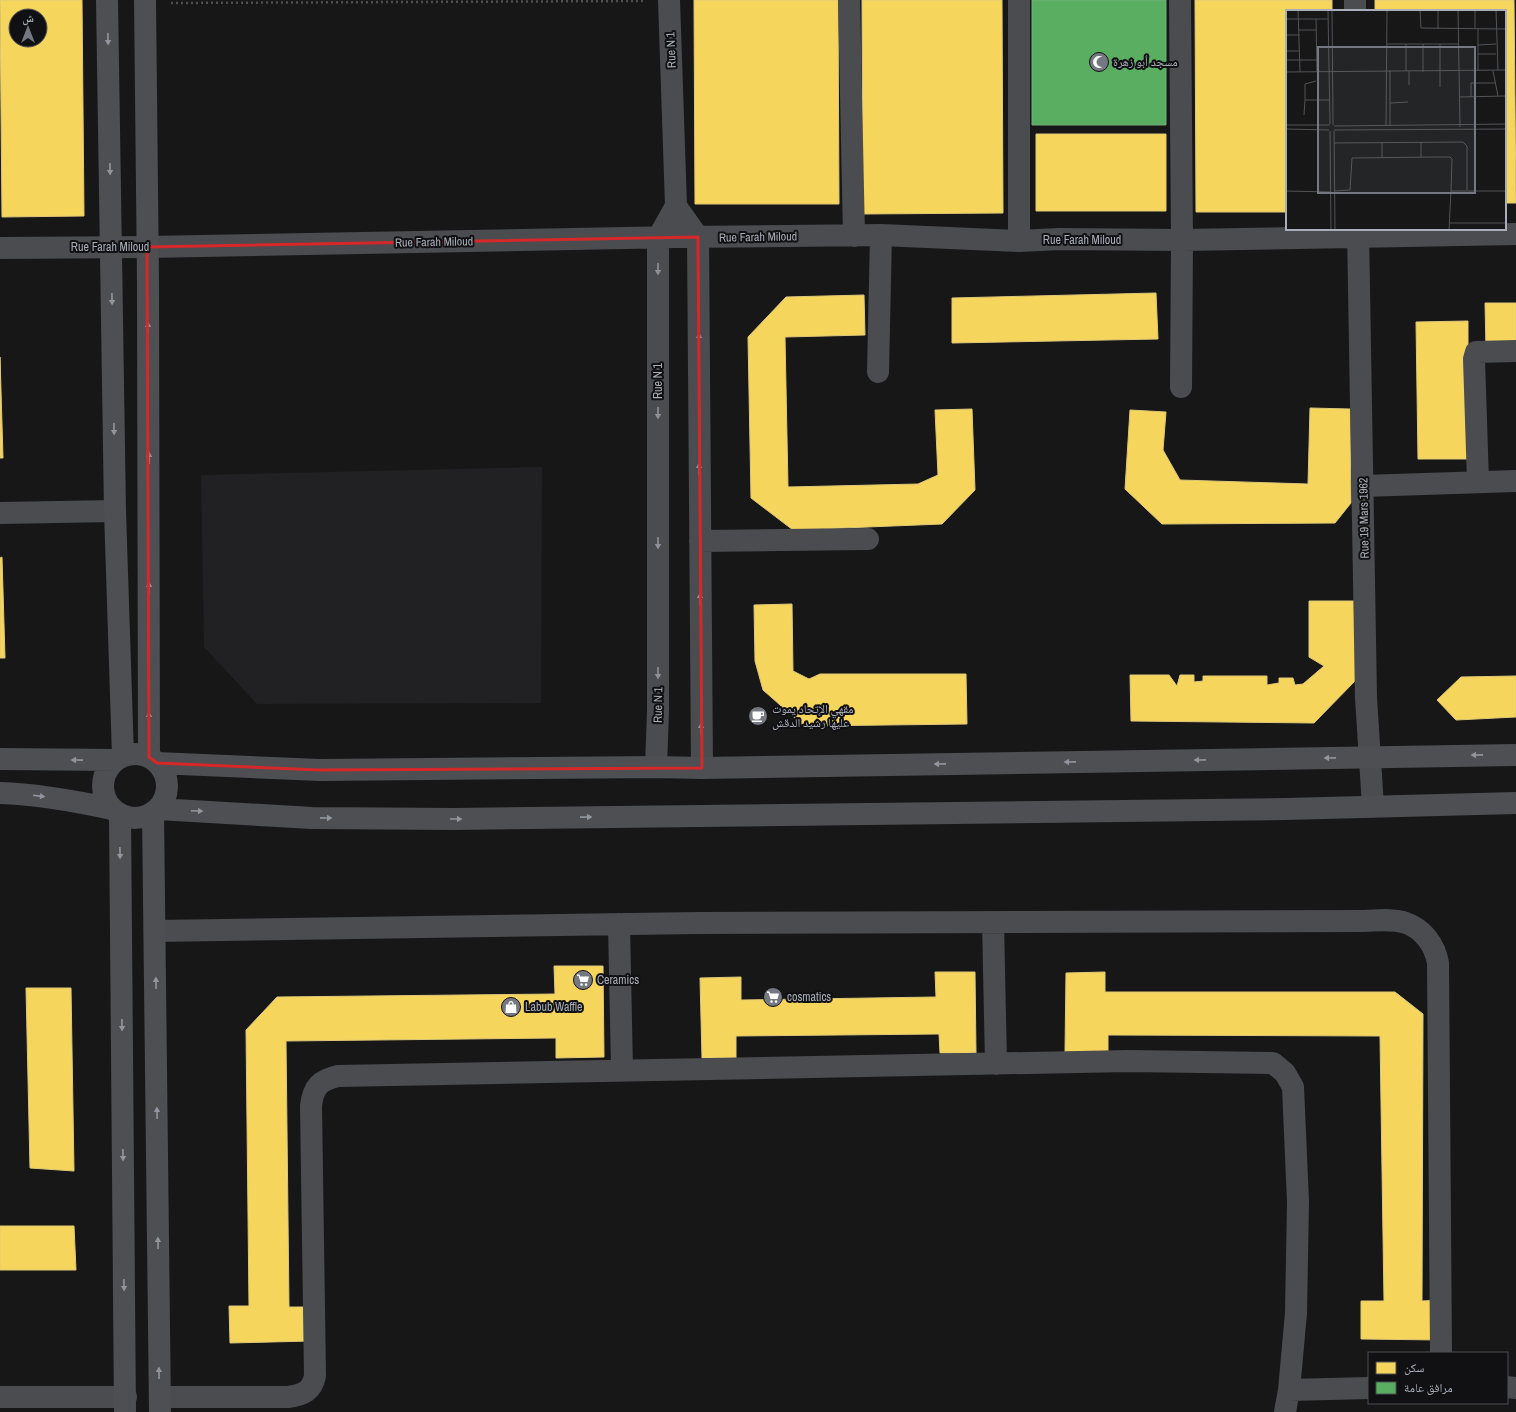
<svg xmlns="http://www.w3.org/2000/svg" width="1516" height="1412" font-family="'Archivo Narrow','Noto Naskh Arabic',sans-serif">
<rect width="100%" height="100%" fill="#171717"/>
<path fill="#212123" d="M542 467 541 703 257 704 204 647 201 475Z"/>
<path fill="#f6d55c" stroke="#dfc978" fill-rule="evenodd" d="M0 0H82L84 216 2 217ZM16 16H40V40H16Z
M694 0H838L839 204H695Z
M862 0H1002L1003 213 863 214Z
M1195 0H1332V11H1287V212H1196Z
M1375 0H1514L1516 203H1505V11H1375Z
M1036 134H1166V211H1036Z
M1156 293 1158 339 952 343V298Z
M864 295 865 335 785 337 788 487 918 484 938 475 935 410 972 409 975 490 942 524 793 530 751 498 748 337 786 297Z
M1485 303H1516V348L1486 349Z
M1468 321V459H1418L1416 322Z
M0 357 3 458H0Z
M1310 408 1350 409 1351 503 1335 523 1162 524 1125 489 1130 410 1166 412 1163 450 1180 480 1308 484Z
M2 557 5 658H0V558Z
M1309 601H1355L1356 680 1314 723 1131 721 1130 675H1169L1177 686 1180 675H1194V682L1203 681V676H1267V685L1279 683V678H1293L1295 685 1303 684 1324 666 1309 657Z
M792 604 793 671 809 679 820 674H966L967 724 804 726 763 690 755 661 754 605Z
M1516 676V717L1456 720 1437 700 1461 677Z
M554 966H603L604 1057 556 1058V1038L286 1041 289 1307H311V1341L230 1343 229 1306H249L246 1030 277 997 555 994Z
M935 972H975L976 1053H940L939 1034 736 1036V1058H702L700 978 741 977V1000L936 997Z
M1105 972V992H1395L1423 1014 1422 1301 1440 1300 1439 1340 1361 1339V1301H1384L1380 1036 1108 1035V1051L1065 1052 1066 973Z
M26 988H71L74 1171 30 1168Z
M0 1226H74L76 1270H0Z"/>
<path fill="#5aae61" stroke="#71ae7b" d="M1032 0H1166V125H1032Z"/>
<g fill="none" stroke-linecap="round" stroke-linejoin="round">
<path stroke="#4d4e52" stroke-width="2.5" stroke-dasharray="2 3" stroke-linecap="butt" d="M171 3 644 1"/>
<path stroke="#4b4c50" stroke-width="22" d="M849 0 854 236
M1019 0V241
M1180 0 1182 240 1181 387
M1355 0V11
M676 206 698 237 702 768
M1358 229 1366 698 1373 806
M0 248 147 247 677 237 881 235 1019 241 1059 239 1182 240 1516 234
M878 372 881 235
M1478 482 1474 359 1476 352 1516 351
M1363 486 1516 481
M0 513 115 511
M700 541 868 539
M656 767 658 711V238L676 206 669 0
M993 922 996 1064
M619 924 622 1070
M155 931 698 923 1361 921C1375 921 1392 918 1406 923 1423 929 1435 945 1438 963L1441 1353
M1507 1387 1516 1388
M0 1397H126
M160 1397H288C303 1395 312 1391 315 1376L311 1106C313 1087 320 1080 338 1076L1129 1061 1273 1063 1285 1073 1293 1087 1298 1202 1296 1313 1289 1390
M1285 1412 1289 1390 1369 1388"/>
<path stroke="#4d4f52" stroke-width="22" d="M107 0 115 511 123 756
M145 0 148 282 149 757
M103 786a32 32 0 1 1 64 0a32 32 0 1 1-64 0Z
M0 759 116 760
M157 763 320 770 656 767 702 768 1516 755
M0 793C38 794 75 801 112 809
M158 809 312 818 454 819 1286 809 1516 803
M153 812 160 1412
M120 814 125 1412"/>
</g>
<defs><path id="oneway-solid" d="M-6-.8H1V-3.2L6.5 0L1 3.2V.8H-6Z"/></defs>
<g fill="#91969e">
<use href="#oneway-solid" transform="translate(108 39) rotate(89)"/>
<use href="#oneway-solid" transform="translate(110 169) rotate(89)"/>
<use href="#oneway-solid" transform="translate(112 299) rotate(89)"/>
<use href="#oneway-solid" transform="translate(148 328) rotate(-90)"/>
<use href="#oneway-solid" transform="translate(114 429) rotate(89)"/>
<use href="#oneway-solid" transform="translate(149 458) rotate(-90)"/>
<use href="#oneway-solid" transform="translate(149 588) rotate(-90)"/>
<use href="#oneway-solid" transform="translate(149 718) rotate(-90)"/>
<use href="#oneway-solid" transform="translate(1477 755) rotate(179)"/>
<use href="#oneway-solid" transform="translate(1330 758) rotate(179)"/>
<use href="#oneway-solid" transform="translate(77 760) rotate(-179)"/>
<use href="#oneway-solid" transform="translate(1200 760) rotate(179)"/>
<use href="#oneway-solid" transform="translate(1070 762) rotate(179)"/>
<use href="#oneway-solid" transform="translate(940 764) rotate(179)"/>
<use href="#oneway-solid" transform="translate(39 796) rotate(7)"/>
<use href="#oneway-solid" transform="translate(197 811) rotate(3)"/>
<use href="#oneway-solid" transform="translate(586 817) rotate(-1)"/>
<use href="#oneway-solid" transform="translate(326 818) rotate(1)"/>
<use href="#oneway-solid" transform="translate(456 819)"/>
<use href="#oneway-solid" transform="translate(120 853) rotate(89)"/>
<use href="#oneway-solid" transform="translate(156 983) rotate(-91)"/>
<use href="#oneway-solid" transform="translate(122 1025) rotate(89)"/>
<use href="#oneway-solid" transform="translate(157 1113) rotate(-91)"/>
<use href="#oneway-solid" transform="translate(123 1155) rotate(89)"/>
<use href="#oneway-solid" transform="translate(158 1243) rotate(-91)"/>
<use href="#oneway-solid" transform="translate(124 1285) rotate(89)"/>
<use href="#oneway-solid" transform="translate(159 1373) rotate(-91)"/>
</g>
<g fill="#8c9099">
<use href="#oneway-solid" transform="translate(658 269) rotate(90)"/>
<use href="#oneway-solid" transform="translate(699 339) rotate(-90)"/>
<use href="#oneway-solid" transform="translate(658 413) rotate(90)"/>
<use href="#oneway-solid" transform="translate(699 469) rotate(-90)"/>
<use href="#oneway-solid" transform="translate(658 543) rotate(90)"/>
<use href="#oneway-solid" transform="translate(700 599) rotate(-90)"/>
<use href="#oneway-solid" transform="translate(658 673) rotate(90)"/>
<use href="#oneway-solid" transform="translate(701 729) rotate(-90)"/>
</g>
<path fill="none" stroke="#d62828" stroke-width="3" stroke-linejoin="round" d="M698 237 702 768 320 770 157 763 149 757 147 247Z"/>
<defs>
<g id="mosque-disc" transform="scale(1)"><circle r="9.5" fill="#757880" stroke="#111113"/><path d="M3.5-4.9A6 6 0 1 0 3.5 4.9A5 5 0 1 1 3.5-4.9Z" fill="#fff"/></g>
<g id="cafe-disc" transform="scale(1)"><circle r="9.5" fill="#757880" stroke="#111113"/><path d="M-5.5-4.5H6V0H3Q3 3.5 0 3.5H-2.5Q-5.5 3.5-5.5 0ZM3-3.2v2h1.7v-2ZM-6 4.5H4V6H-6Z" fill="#fff"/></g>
<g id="supermarket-disc" transform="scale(1)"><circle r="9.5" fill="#757880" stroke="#111113"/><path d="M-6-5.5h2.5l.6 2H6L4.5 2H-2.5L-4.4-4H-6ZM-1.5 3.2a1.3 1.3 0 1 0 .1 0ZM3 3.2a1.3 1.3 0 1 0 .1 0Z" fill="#fff"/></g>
<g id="shop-disc" transform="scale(1)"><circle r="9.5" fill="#757880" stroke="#111113"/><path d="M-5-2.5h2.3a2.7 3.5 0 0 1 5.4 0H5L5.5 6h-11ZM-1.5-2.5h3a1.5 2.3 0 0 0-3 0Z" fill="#fff"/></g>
</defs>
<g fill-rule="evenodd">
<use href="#mosque-disc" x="1099" y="62"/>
<use href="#cafe-disc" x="758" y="716"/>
<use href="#supermarket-disc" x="583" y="980"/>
<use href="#supermarket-disc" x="773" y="997"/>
<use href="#shop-disc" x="511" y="1007"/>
</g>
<g text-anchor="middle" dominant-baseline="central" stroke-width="4" stroke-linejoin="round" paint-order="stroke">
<g font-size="12" fill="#a8adb8" stroke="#111113">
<text transform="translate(671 50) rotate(-92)">Rue N 1</text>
<text transform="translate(758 237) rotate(-1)">Rue Farah Miloud</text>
<text x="1082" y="240">Rue Farah Miloud</text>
<text transform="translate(434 242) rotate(-1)">Rue Farah Miloud</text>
<text x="110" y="247">Rue Farah Miloud</text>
<text transform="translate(658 381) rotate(-90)">Rue N 1</text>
<text transform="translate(1364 518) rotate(-91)">Rue 19 Mars 1962</text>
<text transform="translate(658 705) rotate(-89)">Rue N 1</text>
</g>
<g font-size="12" fill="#a8adb8" stroke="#111113" text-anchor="start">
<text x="1113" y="62">مسجد أبو زهرة</text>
<text x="772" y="709">مقهي الإتحاد يموت<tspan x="772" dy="14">عليها رشيد الدقش</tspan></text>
<text x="597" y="980">Ceramics</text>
<text x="787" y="997">cosmatics</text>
<text x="525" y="1007">Labub Waffle</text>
</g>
</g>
<g transform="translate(1286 10)">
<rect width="220" height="220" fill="#171717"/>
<path fill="none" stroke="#515357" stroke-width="1" d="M12 0 14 62M42 0 44 114M46 0 47 115M134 0 135 18 220 19M152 0V19M172 0 174 117M189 0V19M210 0 212 60M0 9H42M30 9 31 62M192 19V61M13 20H30M0 25H14M101 34H172M120 34V61M137 34V62M154 34V77M192 35 210 34M0 41H14M192 44H210M0 50H31M104 60V116M207 61 212 86M0 62 220 60M123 75V61M173 87 220 86M185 87V73H210M19 90V74L30 71M104 93 122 92M18 105 19 90H44M0 115H44M48 116 220 114M100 116 101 0M0 119 43 120M48 120 220 119M44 121 45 220M48 121 49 220M96 132V148M135 132V147M48 133 177 132 181 136V180M0 181 45 182M48 181 64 180 66 148 149 147H164L166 149 165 181M163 213H220M163 220 165 181H220"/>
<path fill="#757880" fill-opacity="0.15" stroke="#757880" stroke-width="2" d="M32 37H189V183H32Z"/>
<rect width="220" height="220" fill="none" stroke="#a8adb8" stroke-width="2"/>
</g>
<rect x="1368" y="1352" width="140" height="52" fill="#111113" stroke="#4d4f55"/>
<rect x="1376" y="1362" width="20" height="12" fill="#f6d55c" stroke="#4d4f55"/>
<text x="1404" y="1372" font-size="12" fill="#a8adb8">سكن</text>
<rect x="1376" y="1382" width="20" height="12" fill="#5aae61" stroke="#4d4f55"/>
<text x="1404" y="1392" font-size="12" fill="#a8adb8">مرافق عامة</text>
<g transform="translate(28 28)"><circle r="19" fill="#111113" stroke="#4d4f55"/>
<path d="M0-3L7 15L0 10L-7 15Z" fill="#757880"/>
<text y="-6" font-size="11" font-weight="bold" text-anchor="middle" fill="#a8adb8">ش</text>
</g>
</svg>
